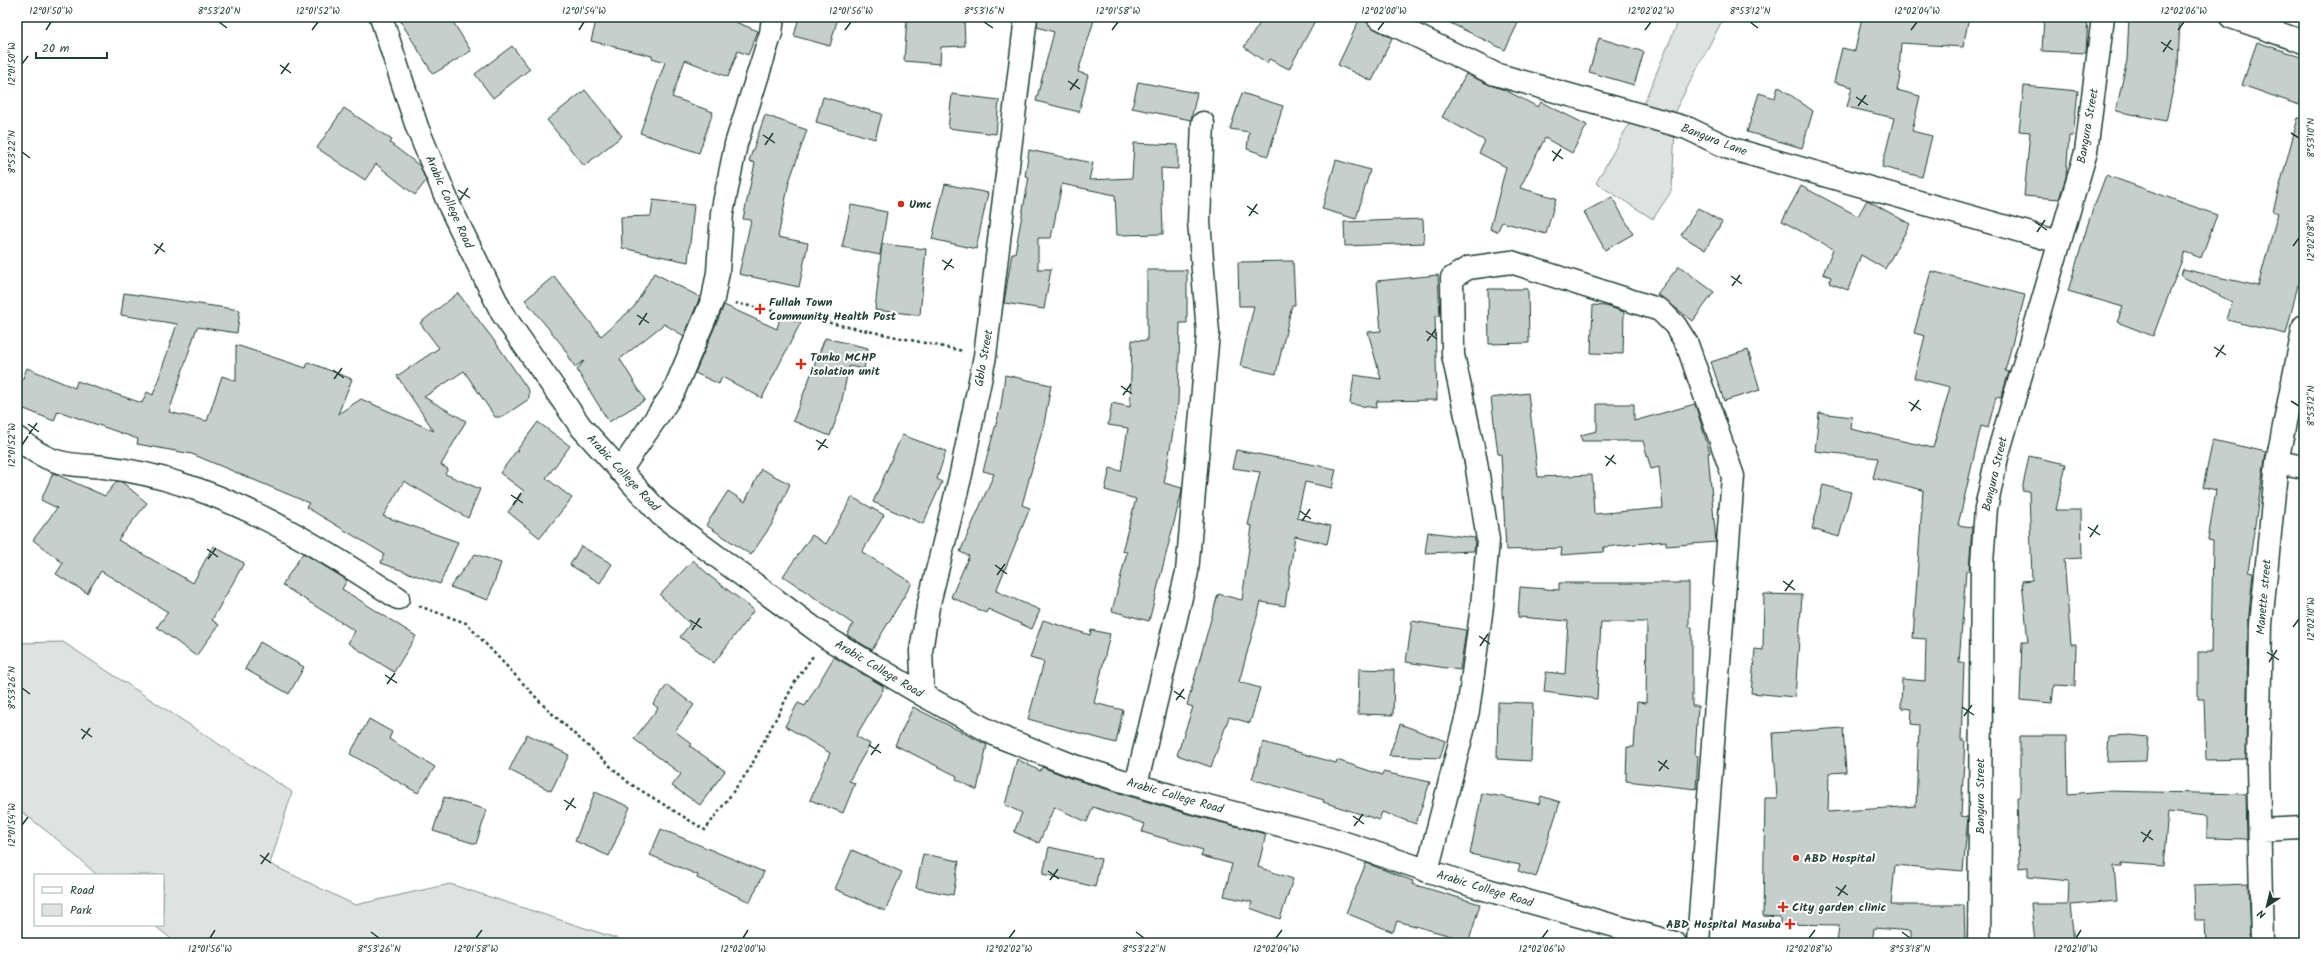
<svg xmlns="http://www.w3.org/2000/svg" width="2321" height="960" font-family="Kalam,sans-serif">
<rect width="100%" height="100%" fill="#fff"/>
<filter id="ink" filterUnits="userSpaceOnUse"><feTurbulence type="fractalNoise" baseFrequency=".025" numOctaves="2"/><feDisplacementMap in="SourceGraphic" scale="8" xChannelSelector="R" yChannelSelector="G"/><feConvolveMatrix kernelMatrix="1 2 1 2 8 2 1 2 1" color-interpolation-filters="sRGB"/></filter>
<g filter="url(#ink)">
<path fill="#dee3e2" stroke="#7e908b" d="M1680 17H1724L1676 109 1672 190 1653 219 1596 183 1625 131 1645 100Z
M63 642 292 792 270 864 355 905 450 884 631 943H176L154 925H163V875H97L59 841 17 808V643Z"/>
<path fill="#c7cfcc" stroke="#1f3d34" d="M398 17H450L471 51 433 74Z
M597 17H723L758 31 748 55 738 51 728 77 685 60 672 97 713 112 699 153 640 133 665 62 652 58V56L591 41Z
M799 17H838L830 46 794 36Z
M933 17H964L965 46 941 47 940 64 904 61 907 19 933 21Z
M1038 17H1095L1078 72 1088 75 1079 112 1036 101 1054 32 1037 27Z
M1264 17H1317L1289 69 1269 59 1267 63 1244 47Z
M1438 17H1521L1505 50Z
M1862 17H1882L1906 23 1907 17H1969L1963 47 1901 43 1899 72 1901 73 1897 90 1920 96 1912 131 1932 136 1922 177 1882 167 1894 118 1847 107 1852 87 1834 82 1842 48 1855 51Z
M2044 17H2088L2086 53 2042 51Z
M2129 17H2180L2178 67 2166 121 2116 111 2127 60Z
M1360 18 1367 22 1373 28 1392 38 1372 81 1338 65Z
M1599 38 1644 52 1634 85 1589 72Z
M2257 42 2304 58V92L2299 105 2242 85Z
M512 46 530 69 493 98 475 74Z
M1466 74 1490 85 1505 90 1538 107 1541 102 1587 125 1572 153 1545 138 1520 188 1556 198 1546 234 1502 222 1497 232 1490 229 1506 167 1479 153 1485 141 1442 117Z
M1138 82 1197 93 1191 120 1132 108Z
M1778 86 1813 111 1802 148 1747 132 1759 93 1775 98Z
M2024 86 2078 91 2073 136H2069L2066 177 2059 199 2024 196 2030 132 2019 131Z
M585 90 622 136 584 166 547 120Z
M1242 93 1283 106 1268 156 1247 149 1249 132 1230 129Z
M952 94 999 100 996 134 948 128Z
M823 97 882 114 875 139 816 122Z
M344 108 392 140 390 143 420 166 426 181 415 195 376 164 365 180 317 148Z
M765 115 807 130 789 182 778 237 808 243 799 287 739 274 751 220 743 219 755 163 749 161Z
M2298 118H2304V286L2298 285 2286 334 2227 320 2232 302 2181 276 2183 269 2258 286 2278 213 2273 211Z
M1134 143 1178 145V169L1161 168 1163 234 1117 235 1115 195 1062 184 1051 238H1038V269H1051L1044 309 1004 303 1012 253H1015L1029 177 1025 176 1029 150 1093 163 1089 180 1132 178Z
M1336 160 1370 170 1356 219 1322 209Z
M2106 175 2217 215 2201 258 2185 252 2153 336 2117 322 2123 307 2068 291 2090 217Z
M945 184 988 193 976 249 932 239Z
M1801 186 1858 216 1867 200 1910 224 1885 269 1861 255 1848 290 1829 283 1831 277 1823 274 1833 249 1782 221Z
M1612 197 1633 234 1605 250 1584 212Z
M653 200 694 205 688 262 622 248 621 217 651 216Z
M851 205 887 212 880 255 842 247Z
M1698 208 1722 222 1705 250 1681 235Z
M1423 219 1424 243 1345 246 1344 222Z
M882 244 926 249 920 315 875 310Z
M1293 261 1295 305H1292L1276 374 1240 366 1254 306H1239L1238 262Z
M1679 266 1714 292 1693 321 1657 294Z
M1147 270H1187V323H1180L1178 403 1164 483 1182 488 1181 495 1149 621 1112 611 1127 552 1122 551 1136 499 1105 490 1110 468 1121 471 1128 428 1108 425 1112 403 1130 407 1132 340 1147 341Z
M1931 271 2025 295 2005 371 2009 372 2001 398 1996 397 1988 428 1981 426 1958 525 1972 527 1969 571H1966L1959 663H1964L1961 740H1965L1961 816 1968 817 1963 871 1895 865 1891 905H1964L1965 943H1911V931L1874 928 1872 943H1837L1839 925 1780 924V917L1763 916 1765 798H1777L1773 733 1843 728 1846 772 1829 773 1828 812 1916 806 1919 725 1911 724 1912 709 1901 708 1902 679 1925 681 1926 639 1913 638 1923 490 1873 478 1878 458 1815 451 1819 413 1852 417 1851 429 1933 448 1950 387 1914 378 1925 336 1914 333Z
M654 273 700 297 684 336 664 324 620 359 645 400 609 422 577 370 584 361 575 367 562 345 525 300 554 276 601 336 634 307Z
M1438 275 1440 316H1435L1437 400 1377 401 1376 408 1350 404 1354 375 1381 379 1368 332 1381 331 1377 281Z
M1488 289H1528L1529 343 1489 344Z
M124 293 240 310 237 333 197 327 169 412 207 421 222 376 236 381V345L306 368 308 362 352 379 338 414 361 399 434 431 397 376 439 348 420 323 458 293 496 343 529 391V399L502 417H495L464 371 424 397 466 421 441 465 448 469 445 474 480 489 468 518 404 481 383 516 458 542 440 584 381 563 384 554 306 507 309 503 192 454 137 444 138 439 58 411 54 421 17 406V393L27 368 75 388 77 381 142 403 147 392 153 395 177 324 121 315Z
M724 305 777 329 780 317 801 322 762 398 722 377 719 384 695 373Z
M1593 305 1606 306 1624 312 1623 354 1591 353Z
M825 338 868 348 864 369 849 366 840 409 830 436 793 421Z
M1748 350 1760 390 1724 401 1711 362Z
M1005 375 1051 385 1044 424 1022 505 1030 508 996 591 1040 610 1032 629 988 609 986 613 951 597 969 556 960 552 994 474 983 471 1001 406Z
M1528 393 1538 477 1592 475 1594 514 1663 508 1659 467 1651 469 1643 441H1582L1581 435 1597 431V404H1634V421L1695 404 1710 453H1708L1716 542 1666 546V541L1604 547 1603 552 1561 555 1562 548 1506 550 1501 454H1498L1491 398Z
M538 422 570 446 546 478 572 498 540 538 508 512 524 491 500 473 517 450 519 451 517 450Z
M902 435 946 451 937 479 942 482 923 524 873 502Z
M2213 440 2266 452 2248 571 2253 572 2248 624 2246 759 2206 760 2204 699H2198V652H2211L2213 541 2208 540 2216 490 2203 487Z
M1236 450 1336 469 1332 488 1305 482 1297 518 1331 526 1327 544 1295 536 1285 606 1261 602 1239 682 1260 688 1250 723 1229 717 1211 767 1177 755 1193 707 1187 705 1218 594 1242 600 1252 526 1248 525 1260 472 1232 468Z
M2029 456 2066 464 2056 510H2081L2082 558 2064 559 2071 644H2076L2075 686 2054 685 2052 703 2020 700 2022 642H2028L2022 581 2032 580 2029 491 2022 490Z
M761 469 790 484 772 524 751 555 706 525 728 491 745 502Z
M53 473 105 496 117 481 122 482 147 503 118 540 193 583 213 546 244 563 212 620 219 625 196 656 157 627 168 612 101 571 87 593 56 574 63 563 33 540 57 508 41 500Z
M1823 485 1851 492 1839 537 1812 529Z
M852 497 884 515 862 552 912 583 872 650 847 635 853 624 783 576 812 535 826 544Z
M1428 532 1475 538 1474 551 1425 553Z
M581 546 612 564 600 583 570 565Z
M303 553 347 580 342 589 416 636 394 672 348 643 355 631 282 585Z
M475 554 501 563 488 600 450 587Z
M693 560 711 577 754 610 714 663 680 637 690 624 660 595Z
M1559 583H1689V627H1692V706H1698L1695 755 1698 756 1696 789 1626 781 1627 747H1634L1637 702 1646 703 1647 622H1601L1597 699 1544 692 1546 672 1565 674 1568 621 1518 617 1520 587 1559 590Z
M1764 594 1802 595 1795 697 1751 693 1755 649 1763 650Z
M1043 620 1090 635 1091 630 1110 634 1094 703 1123 710 1116 743 1028 719 1044 662 1030 658Z
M1412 621 1466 630 1460 670 1406 662Z
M260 642 304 667 289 694 245 669Z
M834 657 883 686V690L856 736 870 744 849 781 855 783 843 813 810 800 830 753 785 726 798 703 805 706Z
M1359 669 1394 670 1393 715 1358 714Z
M667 685 694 705 675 731 692 744 690 746 725 771 700 805 672 786 681 774 634 739 658 708 653 704Z
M1498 702 1533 703 1531 761 1497 759Z
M913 707 987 745 977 790 956 779 957 776 895 745Z
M369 719 392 732 389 739 435 767 418 793 350 754Z
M1400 724 1445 741 1440 758 1389 756Z
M527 734 569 755 551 791 509 770Z
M2130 735 2148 737 2146 761 2107 762 2109 736Z
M2020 736H2067L2068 794 2105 791 2246 794 2247 839 2207 838V816L2168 812 2163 866 2122 863V866H2114L2117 901 2070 905 2074 941 2035 943 2031 904H2068L2069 881 2028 877V867L2019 868 2017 797H2020Z
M1263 742 1336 763 1337 760 1382 775 1383 772 1430 782 1416 824 1382 812 1379 820 1323 802 1324 800 1252 779Z
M1017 759 1040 771 1042 767 1070 778 1188 814 1266 834 1258 867 1293 879 1280 919 1250 908 1252 902 1224 896 1232 864 1201 856 1203 850 1142 832 1145 824 1093 807 1087 822 1054 807 1039 843 1014 832 1022 813 1005 805Z
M595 792 630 807 609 856 575 841Z
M1482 793 1539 804 1541 796 1560 802 1536 877 1518 871 1520 865 1470 854Z
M444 797 487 810 476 844 433 831Z
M661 829 764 872 750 902 697 878 698 875 650 855Z
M1049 847 1101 859 1095 887 1043 874Z
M852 850 902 872 885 911 835 889Z
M923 854 959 861 953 895 916 888Z
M1366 863 1413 881 1412 884 1480 904 1469 941 1397 921 1393 932 1346 913Z
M2248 884 2250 943H2206L2205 920H2195L2194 886Z"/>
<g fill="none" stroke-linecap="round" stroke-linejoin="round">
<g stroke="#1f3d34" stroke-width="25">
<path id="street" d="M381 17 417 127 450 207 502 313 581 427 661 515 827 638 923 695 998 736 1074 766 1192 802 1330 838 1477 887 1675 943
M1378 17 1495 74 1687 128 1729 148 2059 242
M2231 17 2304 42
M17 438C25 443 33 451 42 455 61 466 82 465 104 467 129 470 157 476 181 484 259 508 330 554 398 598
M2277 462 2304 467
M620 471 673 393 713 299 718 272 722 213 736 144 771 33 773 17
M923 695 921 651 928 607 961 474 985 356 1026 17
M1136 785 1187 572 1208 333 1199 221 1203 123
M2260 830 2304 828
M1427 871 1468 711 1482 606 1488 540 1476 462 1453 355 1452 278 1468 268 1511 262 1660 310 1675 325 1687 344 1733 476 1698 943
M1979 943 1982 563 1986 508 1997 457 2086 152 2103 17
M2262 943 2258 767 2261 624 2277 462 2304 326"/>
</g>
<path stroke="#1f3d34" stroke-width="2.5" stroke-dasharray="3 3" stroke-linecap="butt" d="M735 303 963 351
M419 606 466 623 548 710 629 783 705 830 749 770 796 680 813 656"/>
<use href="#street" stroke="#fff" stroke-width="22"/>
</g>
</g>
<path fill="none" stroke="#1f3d34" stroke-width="1.5" d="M219 22 227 28M984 22 993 28M1750 22 1758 28M46 30 51 22M312 30 318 22M579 30 584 22M845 30 851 22M1112 30 1118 22M1378 30 1384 22M1645 30 1651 22M1911 30 1917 22M2178 30 2184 22M2161 42 2173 50M2163 52 2171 40M22 64 28 56M280 65 291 73M281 74 289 63M1068 81 1080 89M1070 90 1078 79M1856 97 1868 105M1858 106 1866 95M2291 133 2299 138M763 135 775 143M765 145 773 133M1552 151 1563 159M22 152 30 158M1553 161 1561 149M458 190 470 198M460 200 468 188M1247 206 1258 214M1249 216 1257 204M2035 222 2047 230M2037 232 2045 220M154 244 165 252M2293 246 2299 238M155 254 163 243M942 260 954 268M944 270 952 259M1731 276 1742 284M1732 286 1740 275M637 315 649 323M639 325 647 313M1426 331 1437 339M1427 341 1436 329M2214 347 2226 355M2216 357 2224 345M333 370 344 378M334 379 342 368M1121 386 1132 394M1123 395 1131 384M2291 401 2299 406M1909 402 1921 410M1911 411 1919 400M28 424 39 432M29 434 37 423M816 440 828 448M22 445 28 436M818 450 826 439M1605 456 1616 464M1606 466 1614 455M511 495 523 503M513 505 521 493M1300 511 1311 519M1302 521 1310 509M2088 527 2100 535M2090 537 2098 525M207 549 218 557M208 559 216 548M995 565 1007 574M997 575 1005 564M1783 581 1795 590M1785 591 1793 580M690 620 702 628M2293 627 2299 619M692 630 700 618M1479 636 1490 644M1480 646 1488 634M2267 652 2279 660M2269 662 2277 650M385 675 397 683M387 684 395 673M22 688 30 694M1174 691 1185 699M1176 700 1184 689M1962 707 1974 715M1964 716 1972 705M81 729 92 737M82 739 90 728M869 745 881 753M871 755 879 744M1658 761 1669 769M1659 771 1667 760M564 800 576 808M566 810 574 798M1353 816 1364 824M22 825 28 817M1354 826 1363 814M2141 832 2153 840M2143 842 2151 830M260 855 271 863M261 864 269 853M1048 871 1059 879M1050 880 1058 869M1836 887 1848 895M1838 896 1846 885M371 932 379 938M1136 932 1144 938M1902 932 1910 938M210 938 215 930M476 938 482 930M743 938 748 930M1009 938 1015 930M1276 938 1282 930M1542 938 1548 930M1809 938 1815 930M2076 938 2081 930"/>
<g fill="#c8321e" stroke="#fff" stroke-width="1.5">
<circle cx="901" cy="204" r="4"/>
<path d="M758 303h4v4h4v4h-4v4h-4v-4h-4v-4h4z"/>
<path d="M799 358h4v4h4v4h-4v4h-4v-4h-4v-4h4z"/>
<circle cx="1796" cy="858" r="4"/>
<path d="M1781 901h4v4h4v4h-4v4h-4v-4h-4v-4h4z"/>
<path d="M1788 918h4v4h4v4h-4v4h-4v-4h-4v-4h4z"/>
</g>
<g text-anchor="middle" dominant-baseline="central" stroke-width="4" stroke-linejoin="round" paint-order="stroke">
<g font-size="12" fill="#1f3d34" stroke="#fff">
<text transform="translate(2088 126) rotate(-80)">Bangura Street</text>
<text transform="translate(1714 140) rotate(21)">Bangura Lane</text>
<text transform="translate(449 202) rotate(66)">Arabic College Road</text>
<text transform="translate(984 358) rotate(-80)">Gbla Street</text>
<text transform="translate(623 473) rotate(47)">Arabic College Road</text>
<text transform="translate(1995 474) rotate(-77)">Bangura Street</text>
<text transform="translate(2264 597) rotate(-85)">Manette street</text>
<text transform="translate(879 669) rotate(31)">Arabic College Road</text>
<text transform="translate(1175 796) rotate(16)">Arabic College Road</text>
<text transform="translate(1980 796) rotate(-90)">Bangura Street</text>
<text transform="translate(1485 889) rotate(17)">Arabic College Road</text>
</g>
<g font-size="12" font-weight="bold" fill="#1f3d34" stroke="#fff" text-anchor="start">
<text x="909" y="204">Umc</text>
<text x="769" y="302">Fullah Town<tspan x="769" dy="14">Community Health Post</tspan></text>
<text x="810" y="357">Tonko MCHP<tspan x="810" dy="14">isolation unit</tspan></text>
<text x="1804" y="858">ABD Hospital</text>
<text x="1792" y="907">City garden clinic</text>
<text x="1781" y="924" text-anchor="end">ABD Hospital Masuba</text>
</g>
</g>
<rect width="2321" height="960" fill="none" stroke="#fff" stroke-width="44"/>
<rect x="34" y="874" width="130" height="52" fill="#ffffff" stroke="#a5b1ae"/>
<rect x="42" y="887" width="20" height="6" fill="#ffffff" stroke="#a5b1ae"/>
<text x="70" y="894" font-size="12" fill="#1f3d34">Road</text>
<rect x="42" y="904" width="20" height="12" fill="#dee3e2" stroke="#a5b1ae"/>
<text x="70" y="914" font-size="12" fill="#1f3d34">Park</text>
<g transform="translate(2267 906) rotate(215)" stroke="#ffffff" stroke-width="3" paint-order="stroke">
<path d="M0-3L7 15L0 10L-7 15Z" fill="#1f3d34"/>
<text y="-6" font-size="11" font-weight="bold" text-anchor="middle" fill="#1f3d34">N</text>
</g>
<path d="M36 52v6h71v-6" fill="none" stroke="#1f3d34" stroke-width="2"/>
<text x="42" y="52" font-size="12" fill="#1f3d34" stroke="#ffffff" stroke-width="3" paint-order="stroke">20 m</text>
<rect x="22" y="22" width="2277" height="916" fill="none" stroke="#1f3d34" stroke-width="1.5"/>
<g font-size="10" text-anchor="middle" fill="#1f3d34">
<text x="51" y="14">12°01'50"W</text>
<text x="219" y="14">8°53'20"N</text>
<text x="318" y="14">12°01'52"W</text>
<text x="584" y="14">12°01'54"W</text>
<text x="851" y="14">12°01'56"W</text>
<text x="984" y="14">8°53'16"N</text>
<text x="1118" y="14">12°01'58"W</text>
<text x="1384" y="14">12°02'00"W</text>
<text x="1651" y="14">12°02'02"W</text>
<text x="1750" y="14">8°53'12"N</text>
<text x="1917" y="14">12°02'04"W</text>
<text x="2184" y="14">12°02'06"W</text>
<text transform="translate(11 64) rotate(-90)" y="4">12°01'50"W</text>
<text transform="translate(2310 138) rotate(-90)" y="4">8°53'10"N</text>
<text transform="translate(11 152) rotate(-90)" y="4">8°53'22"N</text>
<text transform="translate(2310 238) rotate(-90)" y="4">12°02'08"W</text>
<text transform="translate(2310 406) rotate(-90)" y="4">8°53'12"N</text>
<text transform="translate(11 445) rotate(-90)" y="4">12°01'52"W</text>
<text transform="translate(2310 619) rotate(-90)" y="4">12°02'10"W</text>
<text transform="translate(11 688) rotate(-90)" y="4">8°53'26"N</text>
<text transform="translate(11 825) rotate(-90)" y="4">12°01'54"W</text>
<text x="210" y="952">12°01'56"W</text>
<text x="379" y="952">8°53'26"N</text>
<text x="476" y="952">12°01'58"W</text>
<text x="743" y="952">12°02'00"W</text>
<text x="1009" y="952">12°02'02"W</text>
<text x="1144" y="952">8°53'22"N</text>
<text x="1276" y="952">12°02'04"W</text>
<text x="1542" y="952">12°02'06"W</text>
<text x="1809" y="952">12°02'08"W</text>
<text x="1910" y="952">8°53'18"N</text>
<text x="2076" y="952">12°02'10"W</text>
</g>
</svg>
